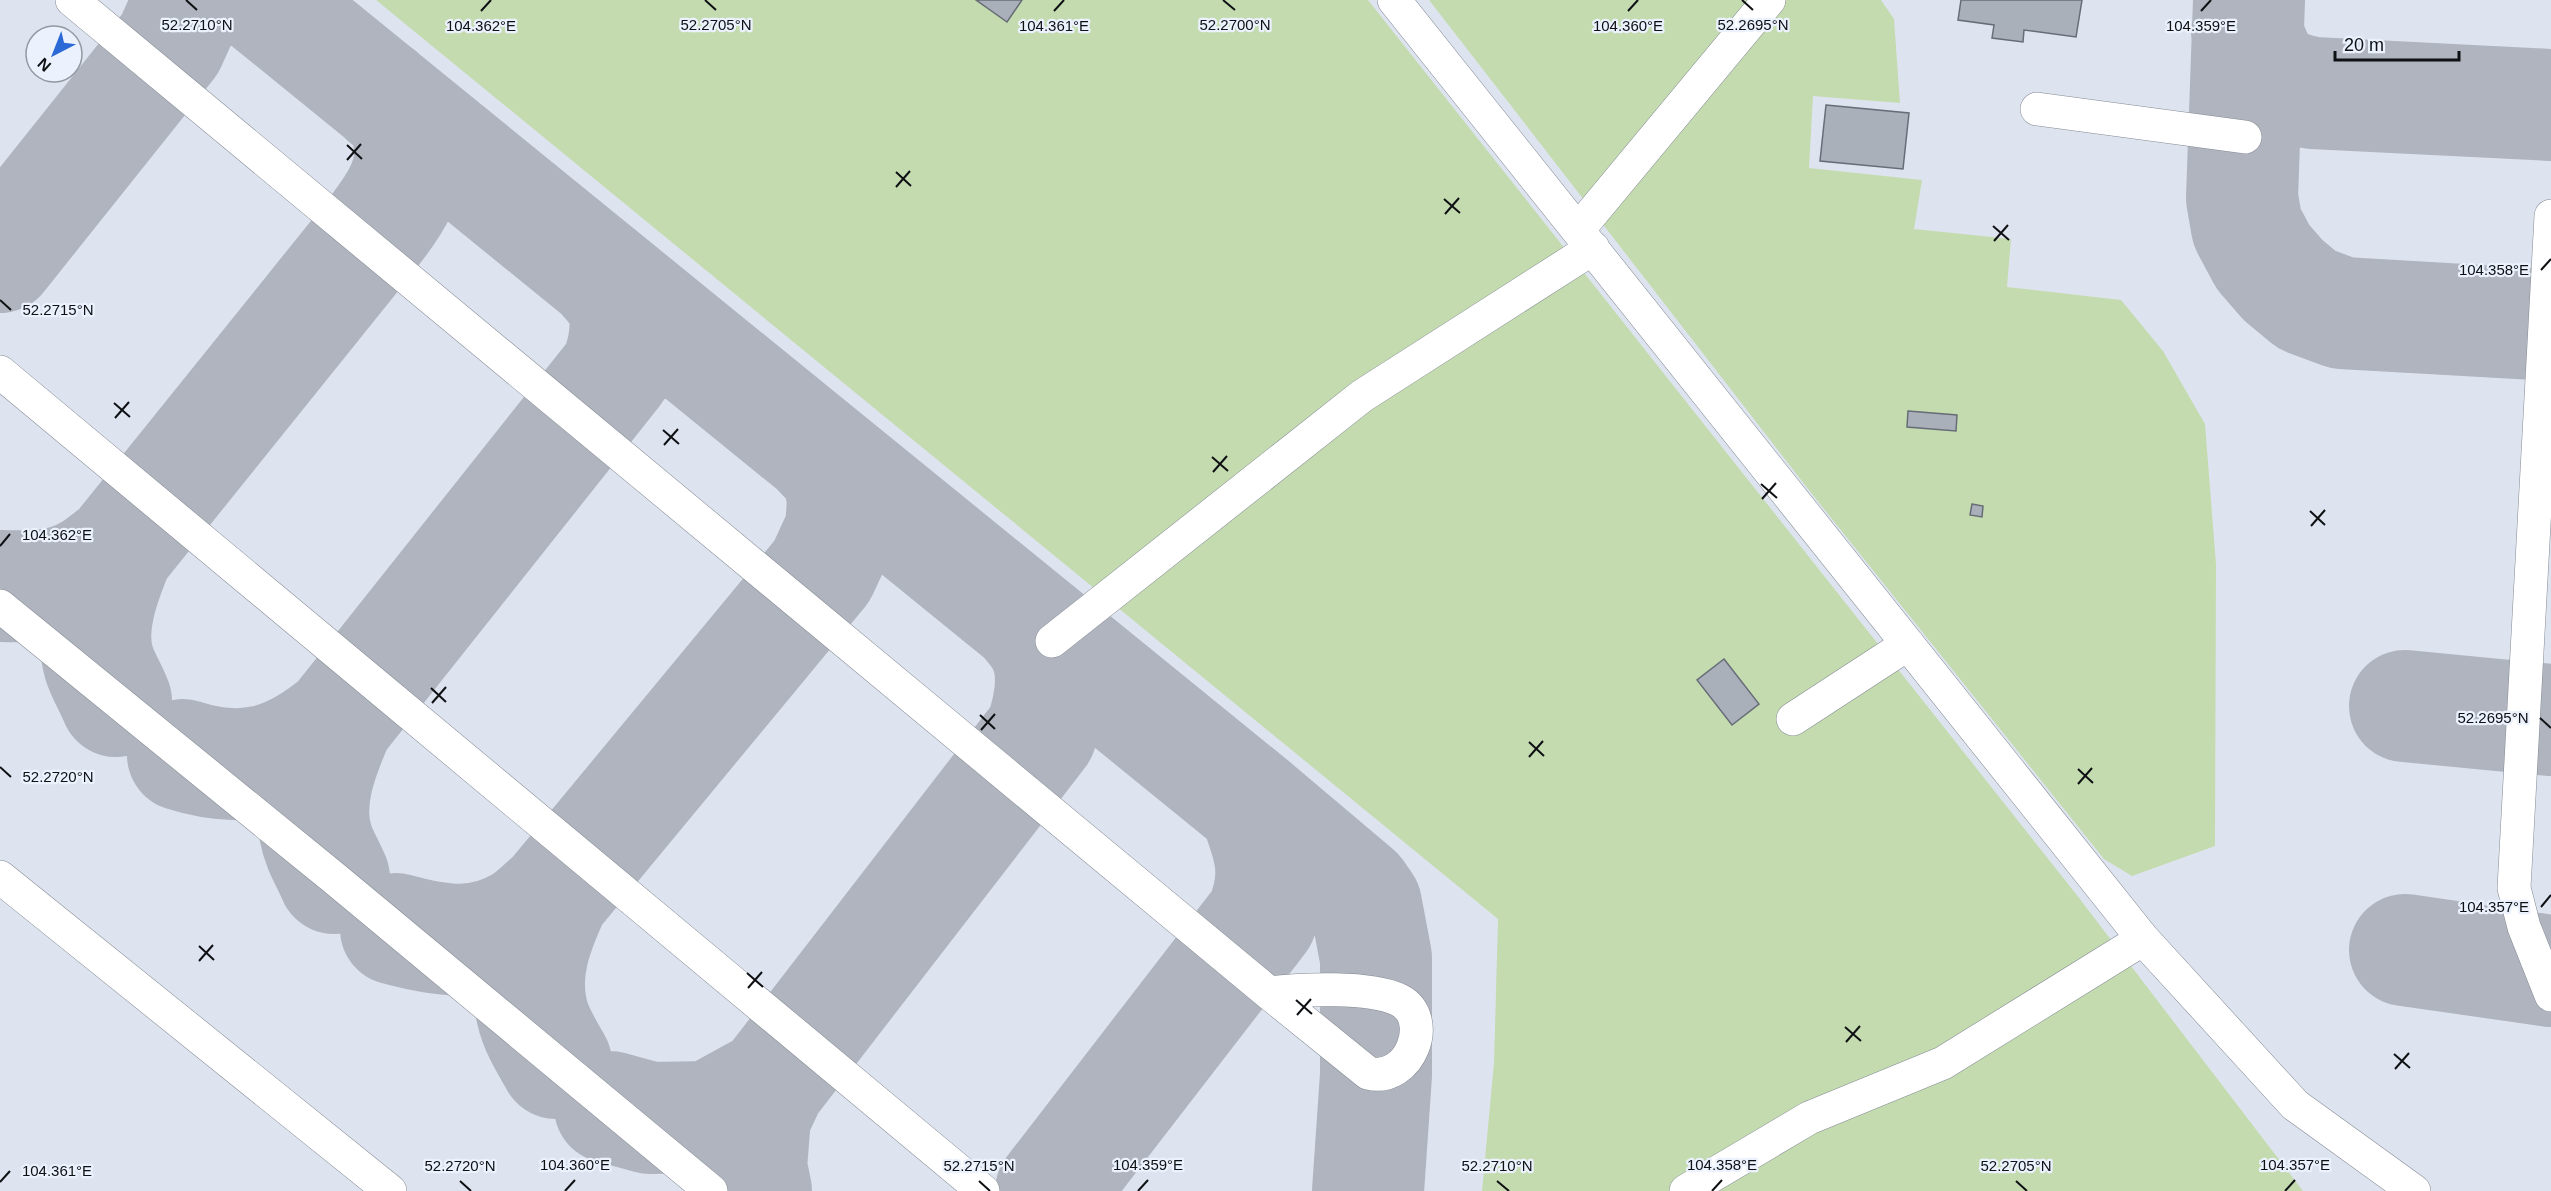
<svg xmlns="http://www.w3.org/2000/svg" width="2551" height="1191" font-family="Arial,sans-serif">
<rect width="100%" height="100%" fill="#dee4ef"/>
<path fill="#c4dbaf" d="M376 0H1368L2076 894 2303 1191H1482L1494 1063 1498 919Z
M1429 0H1881L1894 19 1900 103 1813 96 1809 168 1922 180 1914 229 2011 239 2007 287 2121 300 2163 351 2205 424 2216 564 2215 846 2132 876 2104 859 1812 494Z"/>
<g fill="none" stroke-linecap="round" stroke-linejoin="round">
<path stroke="#afb4be" stroke-width="112" d="M264 0 1254 805 1357 892 1366 905 1376 958V1075L1368 1191
M2249 0 2242 198 2247 227 2263 257 2283 280 2307 300 2342 313 2551 325
M2247 33C2262 74 2269 84 2313 93L2551 105
M0 257 170 44 183 15 187 0
M0 586C29 587 61 587 87 572 98 566 108 557 118 550
M116 701C111 688 103 676 99 663 88 625 104 584 118 550L365 243C395 205 425 168 402 117 399 109 386 101 380 94
M2405 706 2551 720
M183 755C245 775 289 762 338 721L616 371C624 350 630 322 621 301 617 291 607 282 601 274
M334 878C330 868 324 858 320 848 303 806 321 760 338 721
M396 929C441 941 479 948 522 922 533 915 544 904 554 895
M2405 950 2551 971
M556 1063C547 1047 536 1030 532 1012 522 970 537 932 554 895L822 571 841 530 843 500 838 472 817 450
M610 1107 650 1118 710 1117 770 1084
M756 1191 751 1167 755 1116 770 1084 1041 733C1050 705 1057 670 1042 642 1038 634 1030 626 1025 619
M1051 1191 1261 919C1280 875 1270 847 1254 805"/>
</g>
<path fill="#aab0ba" stroke="#676d77" stroke-width="1.5" d="M976 0H1022L1007 22Z
M1961 0H2082L2076 37 2024 30 2023 42 1992 38 1994 25 1958 20Z
M1826 105 1909 113 1903 169 1820 161Z
M1908 411 1957 415 1956 431 1907 427Z
M1972 504 1983 506 1982 517 1970 515Z
M1724 659 1759 704 1732 725 1697 680Z"/>
<g fill="none" stroke-linecap="round" stroke-linejoin="round">
<g stroke="#848a94" stroke-width="34">
<path id="minor" d="M72 0 1269 993 1368 1073C1410 1084 1435 1018 1399 1000 1370 986 1301 989 1269 993
M1394 0 2143 939 2295 1105 2414 1191
M2037 109 2245 137
M2551 216 2514 888 2524 927 2551 995
M1578 230 1769 0
M0 372 983 1191
M0 606 334 878 711 1191
M1052 641 1362 396 1593 248
M1793 719 1908 644
M0 877 390 1191
M1686 1191 1809 1118 1943 1063 2143 939"/>
</g>
<use href="#minor" stroke="#fff" stroke-width="33"/>
</g>
<path fill="none" stroke="#0e1014" stroke-width="2" d="M186 0 197 10M705 0 716 10M1223 0 1235 10M1742 0 1753 10M481 11 491 0M1054 11 1064 0M1628 11 1638 0M2201 11 2211 0M347 145 362 159M347 160 361 144M896 172 911 186M896 187 910 171M1444 199 1460 213M1445 214 1459 198M1993 226 2009 240M1994 241 2008 225M2541 270 2551 259M0 300 11 310M114 403 130 417M115 418 129 402M663 430 679 444M664 445 678 429M1212 457 1228 471M1213 472 1227 456M1761 484 1777 498M1762 499 1776 483M2310 511 2325 525M2311 526 2325 510M0 546 10 534M431 688 446 702M432 703 446 687M980 715 995 729M2540 718 2551 728M981 730 995 714M1529 742 1544 756M1529 757 1543 741M0 767 11 777M2078 769 2093 783M2078 784 2092 768M2541 907 2551 895M199 946 214 960M199 961 213 945M747 973 763 987M748 988 762 972M1296 1000 1312 1014M1297 1015 1311 999M1845 1027 1861 1041M1846 1042 1860 1026M2394 1054 2410 1068M2395 1069 2409 1053M460 1181 471 1191M979 1181 990 1191M1497 1181 1509 1191M2016 1181 2027 1191M0 1182 10 1171M565 1191 575 1180M1138 1191 1148 1180M1712 1191 1722 1180M2285 1191 2295 1180"/>
<g font-size="15" text-anchor="middle" fill="#0e1014" stroke="#ebf2fd" stroke-width="4.5" stroke-linejoin="round" paint-order="stroke">
<text x="1753" y="30">52.2695°N</text>
<text x="197" y="30">52.2710°N</text>
<text x="716" y="30">52.2705°N</text>
<text x="1235" y="30">52.2700°N</text>
<text x="481" y="31">104.362°E</text>
<text x="1054" y="31">104.361°E</text>
<text x="1628" y="31">104.360°E</text>
<text x="2201" y="31">104.359°E</text>
<text x="2494" y="275">104.358°E</text>
<text x="58" y="315">52.2715°N</text>
<text x="57" y="540">104.362°E</text>
<text x="2493" y="723">52.2695°N</text>
<text x="58" y="782">52.2720°N</text>
<text x="2494" y="912">104.357°E</text>
<text x="575" y="1170">104.360°E</text>
<text x="1148" y="1170">104.359°E</text>
<text x="1722" y="1170">104.358°E</text>
<text x="2295" y="1170">104.357°E</text>
<text x="460" y="1171">52.2720°N</text>
<text x="979" y="1171">52.2715°N</text>
<text x="1497" y="1171">52.2710°N</text>
<text x="2016" y="1171">52.2705°N</text>
<text x="57" y="1176">104.361°E</text>
</g>
<g transform="translate(54 54) rotate(222)"><circle r="28" fill="#ebf2fd" stroke="#9398a0" stroke-width="1.5"/>
<path d="M0-4.5L10 22L0 15L-10 22Z" fill="#2a69d6"/>
<text y="-9" font-size="16" font-weight="bold" text-anchor="middle" fill="#0e1014">N</text>
</g>
<path d="M2335 51v9h124v-9" fill="none" stroke="#0e1014" stroke-width="3"/>
<text x="2344" y="51" font-size="18" fill="#0e1014" stroke="#ebf2fd" stroke-width="4.5" paint-order="stroke">20 m</text>
</svg>
